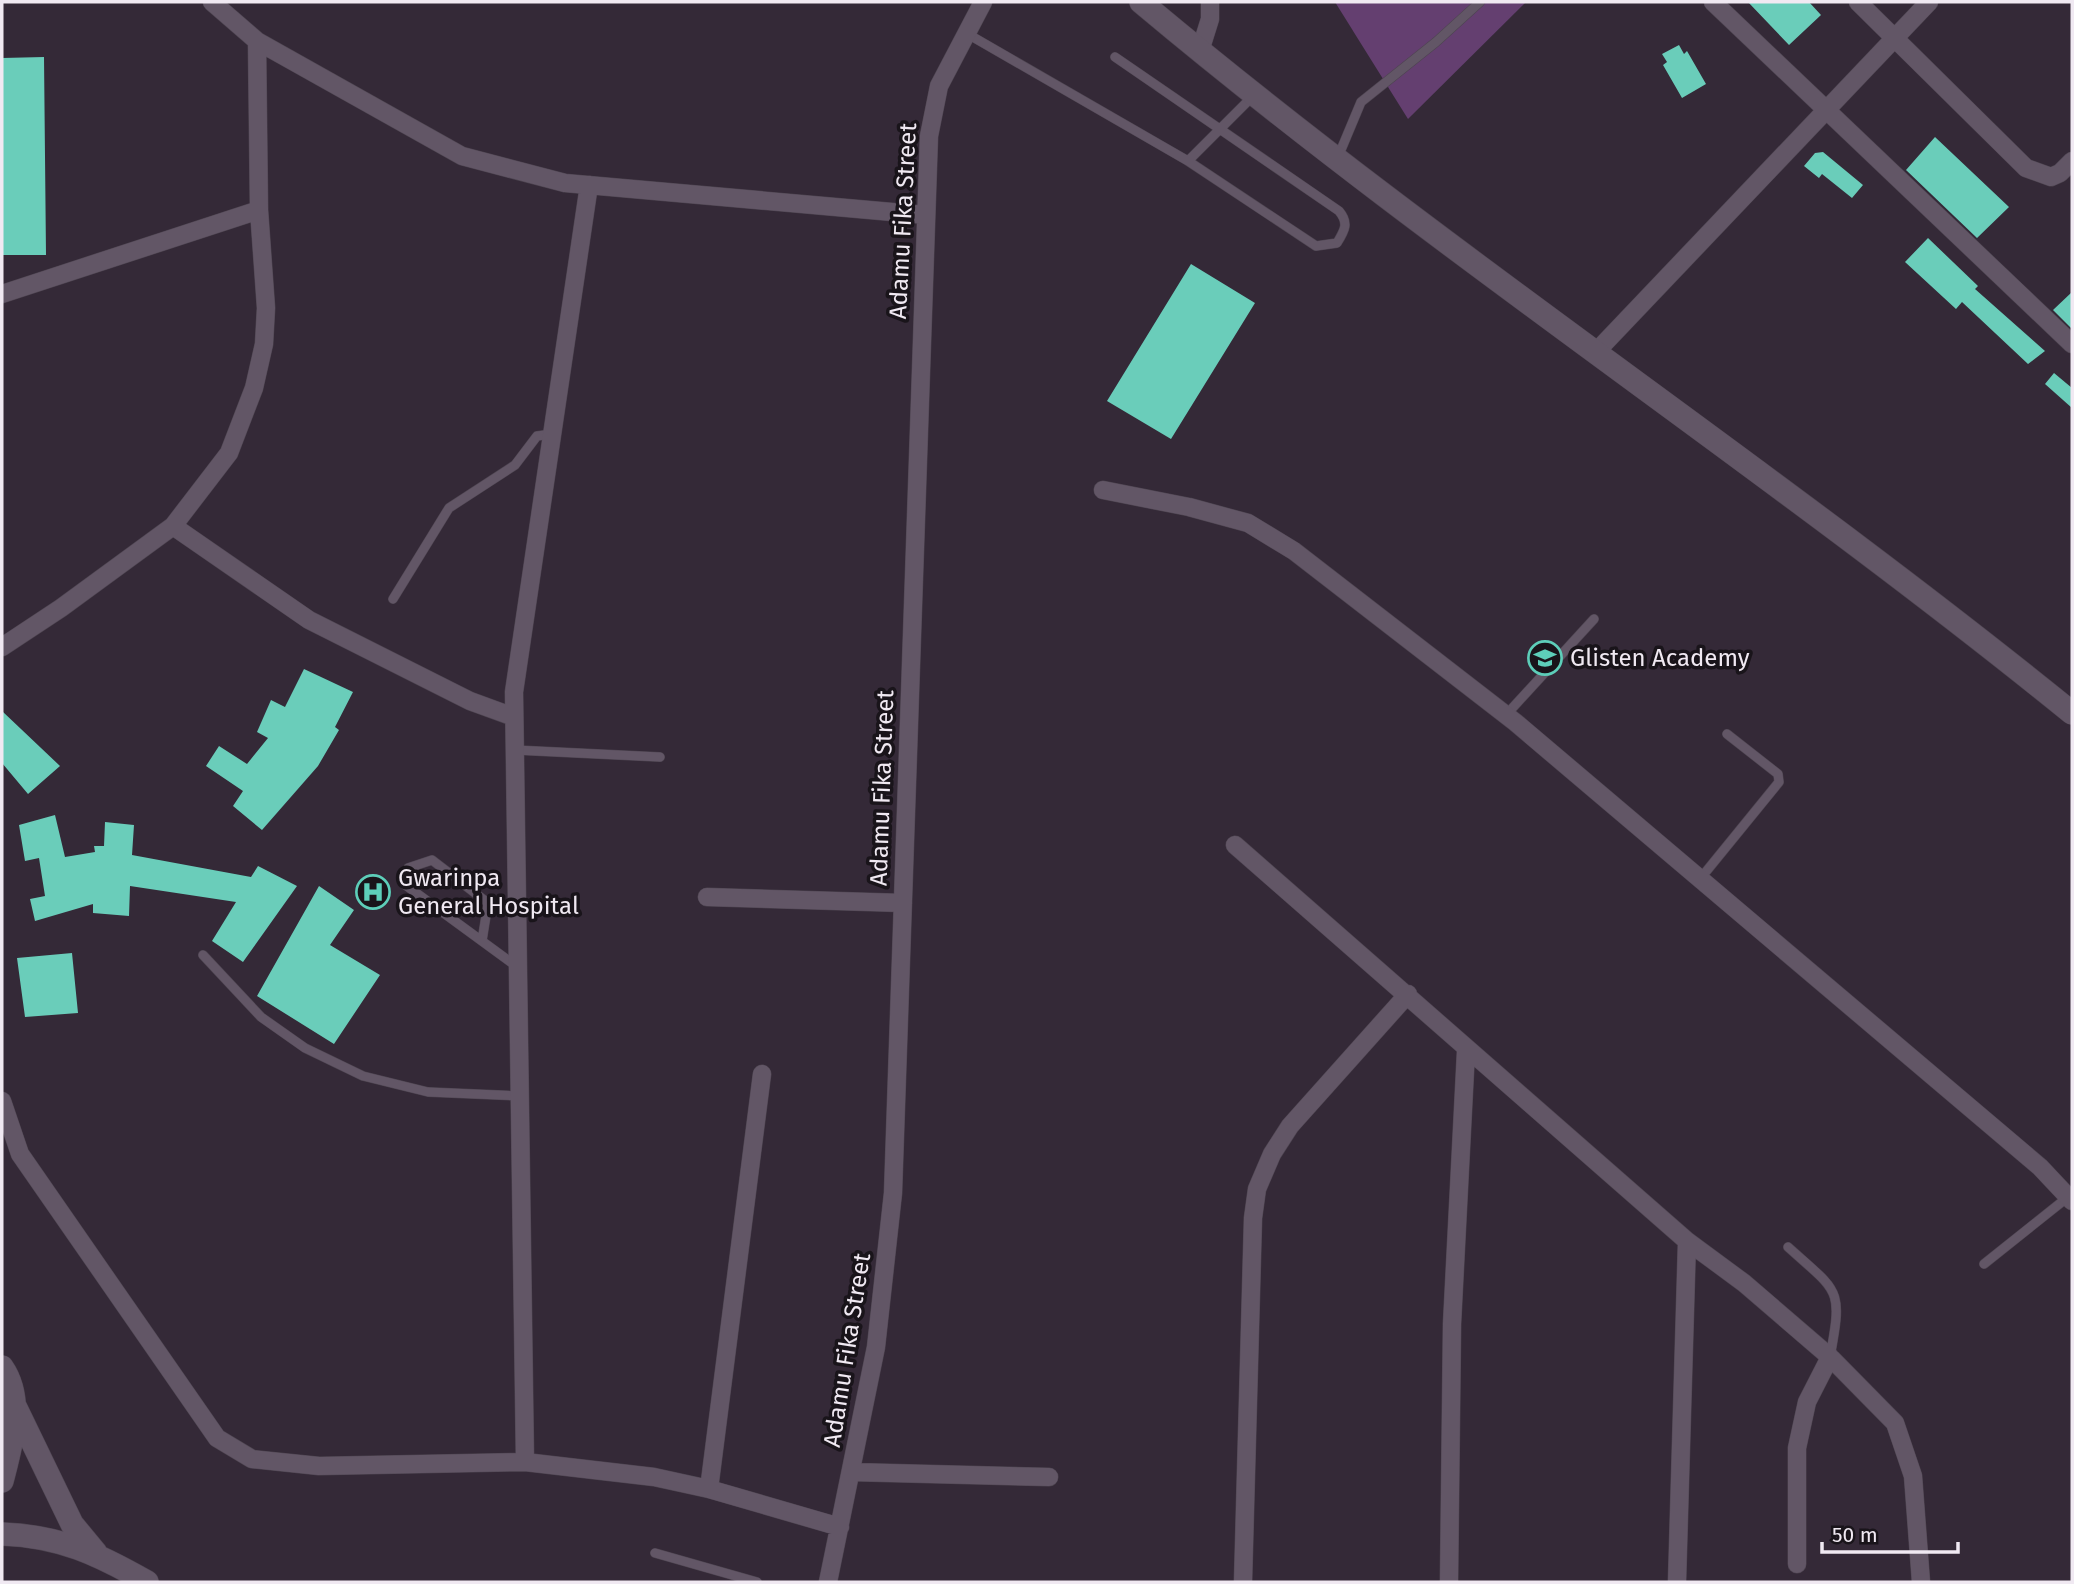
<svg xmlns="http://www.w3.org/2000/svg" width="2074" height="1584" font-family="'Fira Sans',sans-serif">
<rect width="100%" height="100%" fill="#342937"/>
<path fill="#643f70" d="M1335 2H1526L1408 119Z"/>
<path fill="#6acdba" d="M1748 2H1809L1821 15 1789 45Z
M1679 45 1684 54 1687 51 1706 84 1682 98 1663 65 1667 62 1662 54Z
M44 57 46 255H2V58Z
M1935 137 2009 207 1977 238 1906 170Z
M1823 152 1863 185 1852 198 1822 174 1819 178 1804 166 1815 153Z
M1928 238 1978 286 1975 289 2045 351 2028 364 1962 302 1956 309 1905 262Z
M1191 264 1255 303 1171 439 1107 401Z
M2072 292V329L2053 310Z
M2054 373 2072 388V408L2045 384Z
M304 669 353 692 335 727 339 730 318 766 262 830 233 806 243 791 206 766 219 746 247 764 268 738 257 732 271 700 285 707Z
M2 711 60 766 28 794 2 763Z
M55 815 65 857 95 852 94 846H104L105 822 134 825 132 855 251 877 258 866 297 886 243 962 212 941 236 902 130 886 129 916 93 913V904L35 921 30 899 45 896 39 858 25 861 19 825Z
M319 886 354 910 330 945 380 975 334 1044 257 996Z
M72 953 78 1013 25 1017 17 958Z"/>
<g fill="none" stroke-linecap="round" stroke-linejoin="round">
<g stroke="#4e4551" stroke-width="10">
<path id="service" d="M966 33 1188 161 1253 96
M1115 57 1339 211C1349 223 1345 230 1337 243L1316 246 1188 161
M1338 157 1361 102 1436 42 1480 2
M393 599 449 508 515 465 537 436 552 434
M1506 715 1594 619
M515 750 660 757
M1700 879 1779 782 1778 774 1727 734
M482 941 488 903 432 860 408 868 404 884 516 966
M203 955 261 1017 305 1048 363 1076 428 1092 520 1096
M1788 1247C1839 1293 1843 1287 1830 1357
M1984 1264 2068 1197
M655 1553 757 1582"/>
</g>
<g stroke="#4e4551" stroke-width="19">
<path id="minor" d="M212 2 257 41 462 156 565 183 926 215
M1713 2 2072 344
M1858 2 2026 168 2051 177 2060 173 2072 161
M1200 51 1210 19V2
M2 294 259 210
M1595 353 1929 2
M1103 490 1189 507 1248 523 1294 551 1515 722 2040 1167 2072 1201
M173 526 309 620 470 701 514 717
M2 647 61 608 173 526 229 453 254 388 264 344 266 308 259 210 257 41
M1235 845 1687 1241 1744 1283 1830 1357 1895 1423 1913 1476 1921 1582
M707 897 903 903
M2 1101 20 1154 217 1438 252 1459 319 1466 525 1462 654 1477 709 1489 840 1527
M525 1462 514 692 589 185
M851 1472 1049 1477
M709 1489 762 1074
M1797 1564V1448L1807 1402 1830 1357
M828 1582 876 1347 893 1193 929 136 939 86 983 2
M1243 1582 1253 1218 1257 1189 1272 1154 1290 1126 1408 994
M1449 1582 1452 1324 1466 1051
M1677 1582 1687 1241"/>
</g>
<g stroke="#4e4551" stroke-width="24">
<path id="tertiary" d="M1141 2C1440 253 1769 467 2072 713
M2 1367C25 1400 11 1446 2 1481
M12 1400 72 1524 96 1553
M2 1534C60 1536 98 1554 147 1582"/>
</g>
<use href="#service" stroke="#625666" stroke-width="9"/>
<use href="#minor" stroke="#625666" stroke-width="18"/>
<use href="#tertiary" stroke="#625666" stroke-width="23"/>
</g>
<defs>
<g id="school-ring" transform="scale(1.75)"><circle r="9.5" fill="#19141a" stroke="#5dceb9" stroke-width="1.5"/><path d="M0-5L7-2L0 1L-7-2ZM-4 1L0 2.5L4 1V4Q0 6-4 4Z" fill="#5dceb9"/></g>
<g id="hospital-ring" transform="scale(1.75)"><circle r="9.5" fill="#19141a" stroke="#5dceb9" stroke-width="1.5"/><path d="M-5-5h3v3.5h4V-5h3V5h-3V1.5h-4V5h-3Z" fill="#5dceb9"/></g>
</defs>
<g fill-rule="evenodd">
<use href="#school-ring" x="1545" y="658"/>
<use href="#hospital-ring" x="373" y="892"/>
</g>
<g text-anchor="middle" dominant-baseline="central" stroke-width="7" stroke-linejoin="round" paint-order="stroke">
<g font-size="24" fill="#f0e9f2" stroke="#19141a">
<text transform="translate(903 221) rotate(-87)">Adamu Fika Street</text>
<text transform="translate(882 788) rotate(-88)">Adamu Fika Street</text>
<text transform="translate(847 1350) rotate(-81)">Adamu Fika Street</text>
</g>
<g font-size="24" fill="#f0e9f2" stroke="#19141a" text-anchor="start">
<text x="1570" y="658">Glisten Academy</text>
<text x="398" y="878">Gwarinpa<tspan x="398" dy="28">General Hospital</tspan></text>
</g>
</g>
<rect width="2074" height="1584" fill="none" stroke="#f0e9f2" stroke-width="7"/>
<path d="M1822 1542v10h136v-10" fill="none" stroke="#f0e9f2" stroke-width="3.5"/>
<text x="1832" y="1542" font-size="21" fill="#f0e9f2" stroke="#19141a" stroke-width="5" paint-order="stroke">50 m</text>
</svg>
